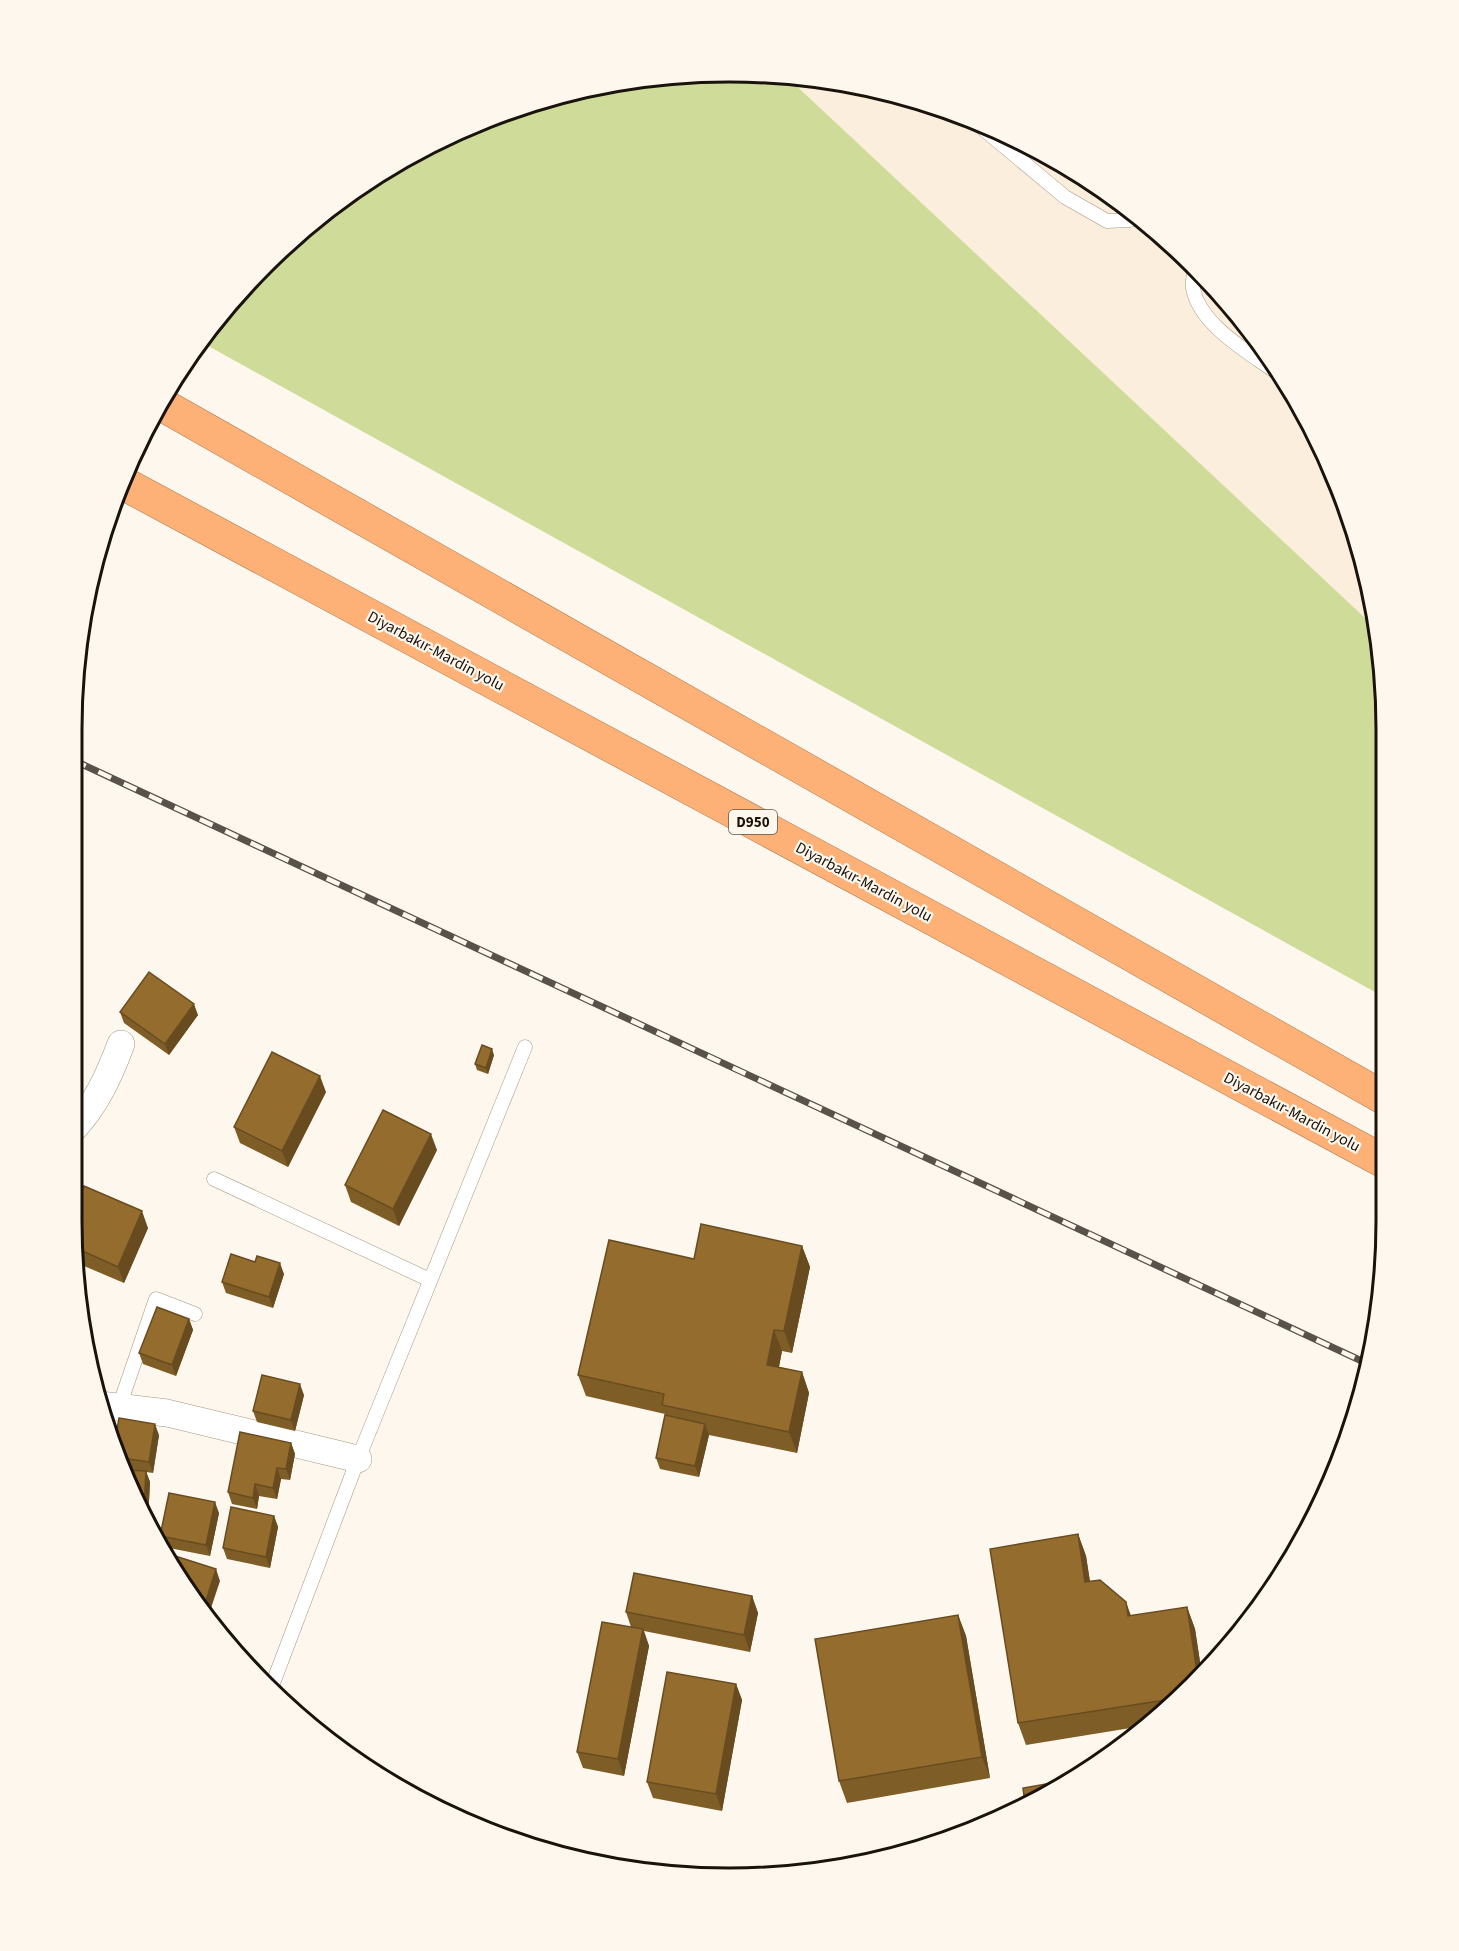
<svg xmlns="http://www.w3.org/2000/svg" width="1459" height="1951" font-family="'Source Sans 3',sans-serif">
<rect width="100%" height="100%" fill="#fef7ee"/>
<path fill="#fceedc" d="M787 77 816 78 941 107 1059 160 1163 235 1251 330 1337 478 1378 630Z"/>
<path fill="#cfdb98" d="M687 73 787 77 1378 630 1381 643 1384 997 201 342 264 265 330 208 439 140 560 94Z"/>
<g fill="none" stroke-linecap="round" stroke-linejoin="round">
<g stroke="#a6967f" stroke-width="15">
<path id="lane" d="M975 122 1065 197 1107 221 1130 220 1135 215
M1195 269C1194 275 1192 282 1193 288 1199 324 1248 352 1276 372
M214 1179 430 1280
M119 1407 156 1299 195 1314
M270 1691 358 1459 525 1047"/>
</g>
<g stroke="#a6967f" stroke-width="28">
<path id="street" d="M72 1130C96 1105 109 1076 121 1044
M100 1405 167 1413 358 1459"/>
</g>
<g stroke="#ad7a51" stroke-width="34">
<path id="highway" d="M161 404 1384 1098
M121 482 1385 1162"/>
</g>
<use href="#lane" stroke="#fff" stroke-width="14"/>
<use href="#street" stroke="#fff" stroke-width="27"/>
<use href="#highway" stroke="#fdb176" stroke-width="33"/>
<g stroke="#59524a" stroke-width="7">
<path id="rail" d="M73 760 1366 1363"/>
</g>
<use href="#rail" stroke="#fef7ee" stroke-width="4.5" stroke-dasharray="14" stroke-linecap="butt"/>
</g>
<path fill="#7f5d27" d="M120 1012 198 1015 169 1055 124 1023Z
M494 1055 488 1074 477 1070 475 1064Z
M326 1092 288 1167 240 1143 234 1127Z
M437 1150 399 1226 351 1202 345 1185Z
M72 1221 148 1228 124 1283 77 1263Z
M802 1246 810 1267 792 1353 782 1351 779 1367 802 1372 809 1393 797 1453 709 1435 699 1477 660 1469 656 1458 665 1415V1414L586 1396 578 1375Z
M284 1274 273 1308 226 1293 222 1282Z
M189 1319 193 1330 176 1376 143 1364 139 1353Z
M304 1395 295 1431 257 1422 253 1411Z
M159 1435 153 1473 146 1472 150 1482 148 1520 127 1470H135L126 1469 115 1442Z
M291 1443 295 1454 290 1480 281 1479 277 1499 259 1496 257 1509 232 1504 228 1492Z
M219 1513 210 1556 164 1547 160 1536Z
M274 1516 278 1527 270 1568 227 1559 223 1548Z
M1078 1534 1086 1556 1090 1581 1131 1616 1187 1607 1195 1629 1202 1675 1149 1725 1026 1745 1018 1723Z
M752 1596 758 1613 750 1652 644 1631 649 1646 624 1776 583 1768 577 1752 631 1627 626 1612Z
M958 1615 966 1636 990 1778 847 1803 839 1781Z
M736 1684 742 1700 722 1811 653 1798 647 1782Z"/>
<path fill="#684c20" d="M194 1004 198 1015 169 1055 165 1044Z
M492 1049 494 1055 488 1074 486 1068Z
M320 1076 326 1092 288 1167 282 1151Z
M431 1134 437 1150 399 1226 393 1209Z
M142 1211 148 1228 124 1283 118 1267Z
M802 1246 810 1267 792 1353 784 1331Z
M280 1263 284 1274 273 1308 269 1297Z
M189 1319 193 1330 176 1376 172 1365Z
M774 1330 782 1351 775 1386 767 1365Z
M802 1372 809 1393 797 1453 789 1432Z
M300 1384 304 1395 295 1431 291 1420Z
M155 1424 159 1435 153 1473 149 1462Z
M705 1424 709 1435 699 1477 695 1466Z
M291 1443 295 1454 290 1480 286 1469Z
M277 1468 281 1479 277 1499 273 1488Z
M146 1471 150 1482 148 1520 144 1509Z
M255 1484 259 1496 257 1509 253 1498Z
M215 1502 219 1513 210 1556 206 1545Z
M274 1516 278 1527 270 1568 266 1557Z
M1078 1534 1086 1556 1093 1603 1085 1582Z
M216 1569 220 1581 209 1614 204 1607Z
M752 1596 758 1613 750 1652 744 1635Z
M1126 1602 1134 1624 1128 1616Z
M1187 1607 1195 1629 1202 1675 1198 1679Z
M958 1615 966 1636 990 1778 982 1757Z
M643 1629 649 1646 624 1776 618 1759Z
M736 1684 742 1700 722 1811 716 1794Z"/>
<path fill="#946c2d" stroke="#684c20" stroke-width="1.5" d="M149 972 194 1004 165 1044 120 1012Z
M482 1045 492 1049 486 1068 475 1064Z
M272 1052 320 1076 282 1151 234 1127Z
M383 1110 431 1134 393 1209 345 1185Z
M84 1186 142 1211 118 1267 76 1248 72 1221V1214Z
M701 1224 802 1246 784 1331 774 1330 767 1365 802 1372 789 1432 662 1405 664 1394 578 1375 609 1240 694 1259Z
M231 1254 255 1262 257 1256 280 1263 269 1297 222 1282Z
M157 1307 189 1319 172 1365 139 1353Z
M262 1375 300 1384 291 1420 253 1411Z
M665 1415 705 1424 695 1466 656 1458Z
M119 1418 155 1424 149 1462 122 1458 115 1442Z
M240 1432 291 1443 286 1469 277 1468 273 1488 255 1484 253 1498 228 1492Z
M127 1470 146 1471 144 1509H143Z
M169 1493 215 1502 206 1545 160 1536Z
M231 1507 274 1516 266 1557 223 1548Z
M1078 1534 1085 1582 1100 1580 1126 1602 1128 1616 1187 1607 1198 1679 1178 1698 1018 1723 990 1549Z
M172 1555 216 1569 204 1607 170 1563Z
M634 1573 752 1596 744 1635 626 1612Z
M958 1615 982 1757 839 1781 815 1639Z
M602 1622 643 1629 618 1759 577 1752Z
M667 1672 736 1684 716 1794 647 1782Z
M310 1723 366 1766 365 1768H364Z
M1063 1781 1025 1803 1023 1788Z"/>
<g text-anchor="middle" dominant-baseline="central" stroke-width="4.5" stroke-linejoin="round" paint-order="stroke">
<rect fill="#fef7ee" stroke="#5e574f" stroke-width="1.5" x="729" y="810" width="48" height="24" rx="4.5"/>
<g font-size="15" font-weight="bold" fill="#19130b">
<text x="753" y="822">D950</text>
</g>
<g font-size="16" fill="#19130b" stroke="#fef7ee">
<text transform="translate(436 651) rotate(28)">Diyarbakır-Mardin yolu</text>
<text transform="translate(864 882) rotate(28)">Diyarbakır-Mardin yolu</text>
<text transform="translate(1292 1112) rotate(28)">Diyarbakır-Mardin yolu</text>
</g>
</g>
<path d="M0 0H1459V1951H0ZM729 82H729A647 647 0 0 1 1376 729V1221A647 647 0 0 1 729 1868H729A647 647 0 0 1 82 1221V729A647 647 0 0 1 729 82Z" fill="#fef7ee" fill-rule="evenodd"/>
<path fill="none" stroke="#19130b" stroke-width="3" d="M729 82H729A647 647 0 0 1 1376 729V1221A647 647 0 0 1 729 1868H729A647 647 0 0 1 82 1221V729A647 647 0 0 1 729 82Z"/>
</svg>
